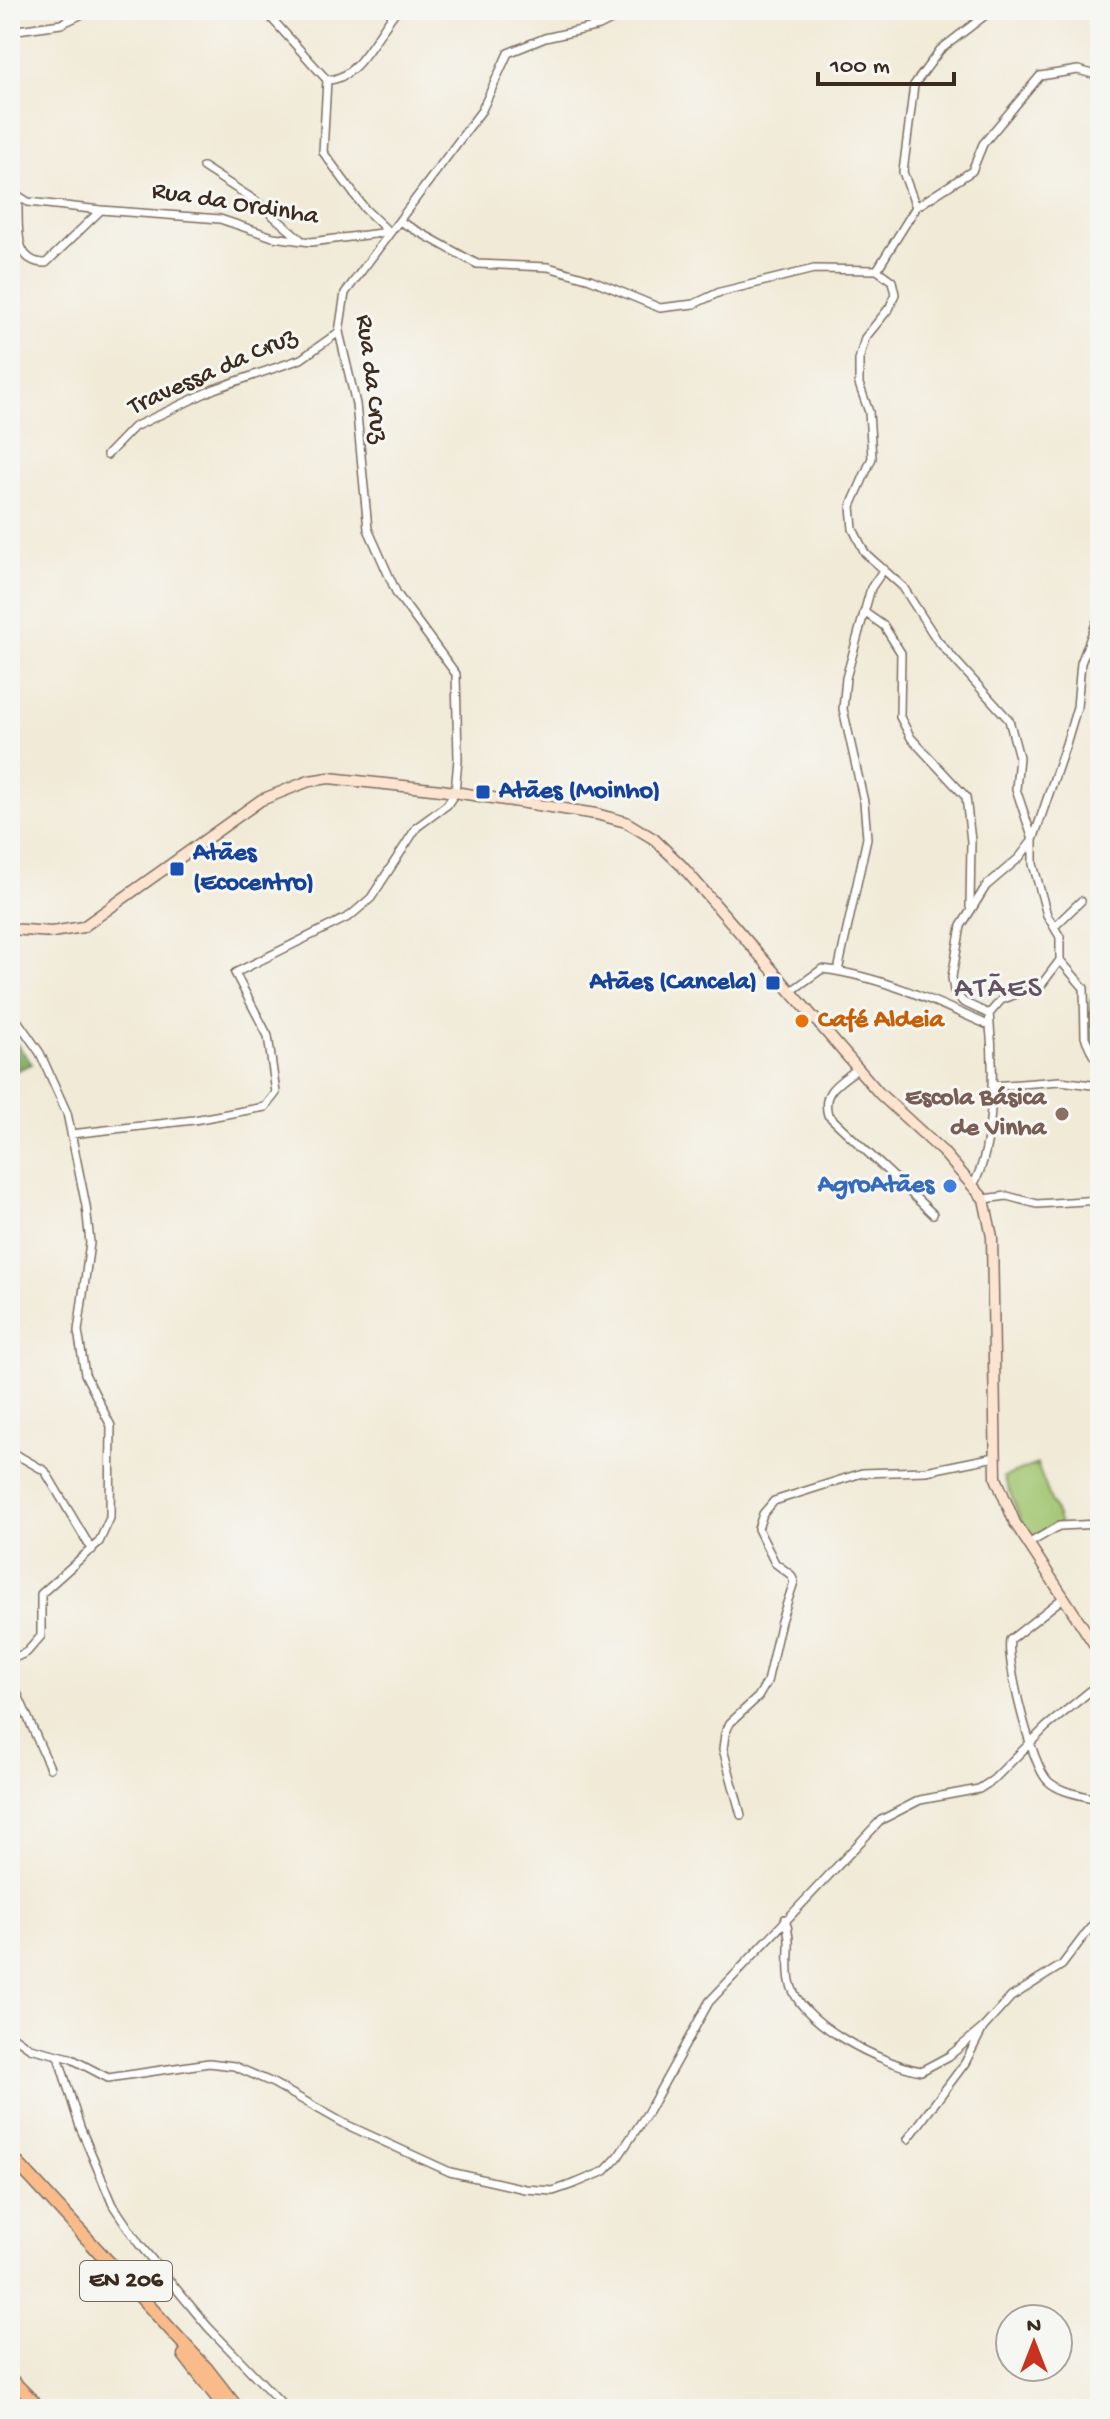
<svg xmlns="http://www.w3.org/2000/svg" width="1110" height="2419" font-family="'Gochi Hand',sans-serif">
<rect width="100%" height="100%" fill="#f6f6f2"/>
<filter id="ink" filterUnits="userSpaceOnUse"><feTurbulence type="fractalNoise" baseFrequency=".0125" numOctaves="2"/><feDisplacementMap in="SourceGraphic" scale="16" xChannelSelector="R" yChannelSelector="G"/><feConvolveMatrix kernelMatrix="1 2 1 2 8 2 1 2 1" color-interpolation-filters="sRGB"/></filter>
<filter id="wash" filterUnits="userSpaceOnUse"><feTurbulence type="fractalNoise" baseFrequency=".006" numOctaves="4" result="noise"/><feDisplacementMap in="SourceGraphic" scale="32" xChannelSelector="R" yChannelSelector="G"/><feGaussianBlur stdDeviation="1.8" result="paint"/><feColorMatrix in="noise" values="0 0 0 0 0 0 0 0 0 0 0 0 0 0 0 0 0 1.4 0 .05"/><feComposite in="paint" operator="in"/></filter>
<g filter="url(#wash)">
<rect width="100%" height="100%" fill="#f1ead7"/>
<path fill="#a1c56f" stroke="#6e7846" stroke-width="2" d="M1100 991V1049L1095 1046 1089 1027 1091 999Z
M1037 1464 1060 1524 1032 1537 1026 1534 1004 1477Z"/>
<path fill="#80aa62" stroke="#5e6a40" stroke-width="2" d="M10 1035 32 1064 10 1073Z"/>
</g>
<g filter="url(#ink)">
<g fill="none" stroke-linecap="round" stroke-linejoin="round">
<g stroke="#7b6d5f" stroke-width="10">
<path id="minor" d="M264 10 327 80 323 152 365 209 389 232
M10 31 61 24 91 10
M327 80C359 80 377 32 397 10
M203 167 256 201 300 239
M10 190 17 195C21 218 9 263 46 263L101 210 220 219 273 237 311 242 389 232
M17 195 28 202 101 210
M916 207 972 171 983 144 1040 76 1078 70 1100 76
M399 221 477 264 548 267 590 279 660 308 694 304 720 292 814 269 877 270 892 281 895 294 890 307 865 338 859 360V384L869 412 872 458 851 506 853 529 865 553 903 587 937 640 1009 720 1019 757 1016 789 1033 840V864L1047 915 1060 937V960L1084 988 1085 1037 1093 1055 1100 1059
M877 270 916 207 903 172 914 85 940 50 992 10
M107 455 134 427 214 389 301 359 339 332
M864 612 884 626 901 653 900 717 911 738 966 797 971 841 970 907
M1054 927 1081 901
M838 971 867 838 864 802 843 709 846 678 871 588 884 569
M790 992 822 969C880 976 937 1002 990 1026
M10 1010 40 1053 67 1113 86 1206 90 1243 78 1331 85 1374 111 1426 110 1518 99 1542 41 1594V1636L27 1652 10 1660
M989 1014 1001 1000 1042 984 1060 960
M857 1069C839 1083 821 1091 828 1115L933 1214
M992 1086 1060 1081 1100 1086
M71 1134 194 1120 265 1107 276 1093 268 1036 235 973 350 916 371 898 417 827 447 805 455 793 458 759 456 674 397 594 368 529 356 404 339 332 345 293 482 110 508 53 545 38 599 26 631 10
M973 1185C996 1147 994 1058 989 1014L963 1002 954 991 952 977 961 926 986 886 1019 858 1033 840 1066 744 1077 707 1081 663 1100 613
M984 1199 1007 1196 1037 1204 1100 1200
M10 1451 45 1471 92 1550
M1028 1544 1059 1526 1100 1524
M1063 1598 1010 1640C1006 1662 1032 1766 1048 1781 1060 1793 1084 1795 1100 1800
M10 1677 50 1768
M741 1815 723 1749 725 1734 730 1723 758 1697 767 1682 781 1621 794 1582 791 1575 775 1563 758 1529 763 1514 774 1501 862 1473 926 1471 995 1457
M785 1919C793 1941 786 1960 790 1981 797 2023 883 2064 921 2071L949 2056 983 2028 1011 1997 1062 1965 1100 1915
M10 2034 30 2048 70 2058 108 2078 209 2063 234 2066 273 2083 345 2124 450 2172 525 2189 553 2191 576 2183 605 2171 618 2157 648 2112 709 2002 881 1820 920 1800 979 1789 993 1780 1046 1727 1100 1683
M58 2056 80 2127 113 2205 139 2244 208 2327 287 2409
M908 2139 965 2063 982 2030"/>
</g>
<g stroke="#7b6d5f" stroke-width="13">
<path id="secondary" d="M10 929 52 932 83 927 261 800 309 781 329 778 441 790 596 814 626 822 654 839 682 866 880 1094 943 1152 984 1199 992 1237 996 1478 1015 1523 1100 1653"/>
</g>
<g stroke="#7b6d5f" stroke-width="14">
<path id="primary" d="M10 2378 41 2409"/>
</g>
<g stroke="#7b6d5f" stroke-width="15">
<path id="trunk" d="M10 2155 206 2368 238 2409
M184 2355 226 2409"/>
</g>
<use href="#minor" stroke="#fff" stroke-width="7"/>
<use href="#secondary" stroke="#fde4d1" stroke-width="10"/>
<use href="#primary" stroke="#fabb8b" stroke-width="11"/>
<use href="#trunk" stroke="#fabb8b" stroke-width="12"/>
</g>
</g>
<g fill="#1a4fb4" stroke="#f6f6f2" stroke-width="3">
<rect x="475" y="784" width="16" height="16" rx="4"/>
<rect x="169" y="861" width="16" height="16" rx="4"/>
<rect x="765" y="975" width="16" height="16" rx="4"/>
</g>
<circle fill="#e8710a" stroke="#f6f6f2" stroke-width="3" cx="802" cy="1021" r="8"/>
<circle fill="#8d6e63" stroke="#f6f6f2" stroke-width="3" cx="1062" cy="1114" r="8"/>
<circle fill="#3f7fe0" stroke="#f6f6f2" stroke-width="3" cx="950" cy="1186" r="8"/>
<g text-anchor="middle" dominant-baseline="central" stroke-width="6" stroke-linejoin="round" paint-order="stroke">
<rect fill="#f6f6f2" stroke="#73675e" stroke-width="2" x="80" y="2261" width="92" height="40" rx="6"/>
<g font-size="24" font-weight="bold" fill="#3b2a1e">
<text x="126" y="2281">EN 206</text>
</g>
<g font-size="26" fill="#3b2a1e" stroke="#f6f6f2">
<text transform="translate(235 205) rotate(9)">Rua da Ordinha</text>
<text transform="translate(213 373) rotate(-24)">Travessa da Cruz</text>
<text transform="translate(370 379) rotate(83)">Rua da Cruz</text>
</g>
<g font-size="26" font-weight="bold" fill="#164399" stroke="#f6f6f2" text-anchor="start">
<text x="499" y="792">Atães (Moinho)</text>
<text x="193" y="854">Atães<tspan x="193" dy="30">(Ecocentro)</tspan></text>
<text x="757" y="983" text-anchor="end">Atães (Cancela)</text>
</g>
<g font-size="26" font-weight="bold" fill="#c56008" stroke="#f6f6f2" text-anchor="start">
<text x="818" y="1021">Café Aldeia</text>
</g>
<g font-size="26" font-weight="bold" fill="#785e54" stroke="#f6f6f2" text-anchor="end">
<text x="1046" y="1099">Escola Básica<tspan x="1046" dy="30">de Vinha</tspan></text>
</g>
<g font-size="26" font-weight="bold" fill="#366cbe" stroke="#f6f6f2" text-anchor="end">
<text x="934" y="1186">AgroAtães</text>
</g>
<g font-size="30" letter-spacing="2" fill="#635364" stroke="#f6f6f2">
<text x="999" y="990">ATÃES</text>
</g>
</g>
<rect width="1110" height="2419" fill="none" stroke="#f6f6f2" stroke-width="40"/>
<g transform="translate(1034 2343)"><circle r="38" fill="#f6f6f2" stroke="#aba49d" stroke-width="2"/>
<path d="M0-6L14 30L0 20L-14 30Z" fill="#c8321e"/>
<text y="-12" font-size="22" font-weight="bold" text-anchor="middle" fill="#3b2a1e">N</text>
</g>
<path d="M818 72v12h136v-12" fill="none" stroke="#3b2a1e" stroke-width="4"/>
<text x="830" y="72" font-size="24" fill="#3b2a1e" stroke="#f6f6f2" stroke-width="6" paint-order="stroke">100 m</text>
</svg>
